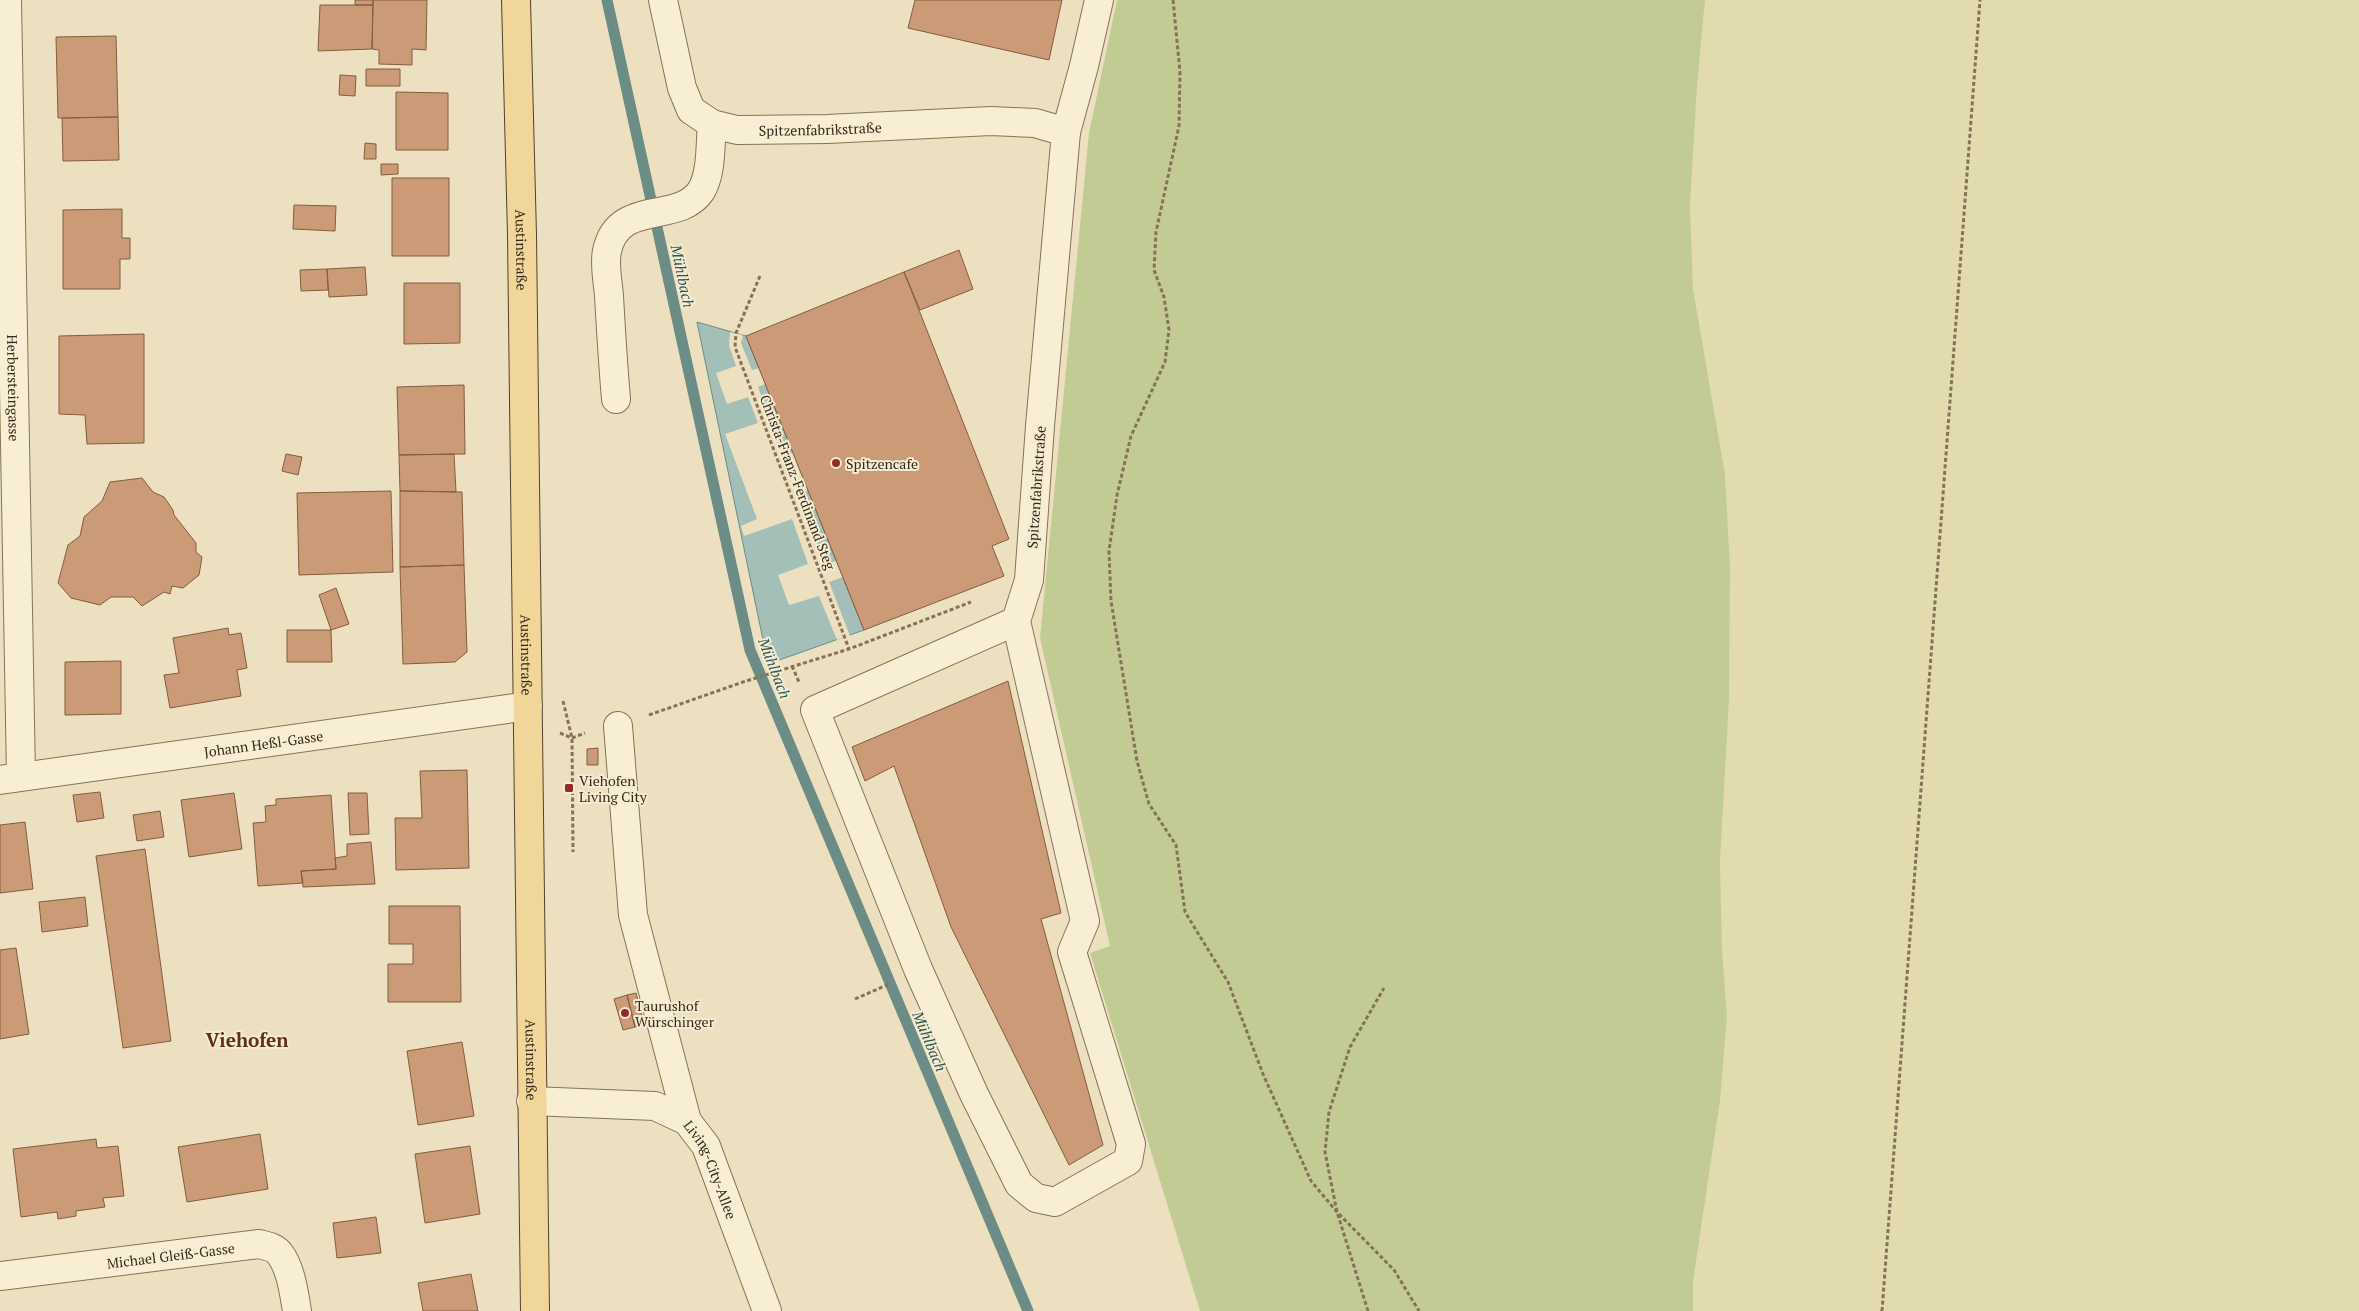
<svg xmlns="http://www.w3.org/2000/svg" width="2359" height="1311" font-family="'PT Serif',serif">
<rect width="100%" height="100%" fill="#ede0c1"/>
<path fill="#e2dbae" d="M1705 0H2359V1311H1693V1282L1720 1101 1727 1016 1722 949 1720 861 1729 700 1730 566 1725 474 1693 289 1690 205 1697 86Z"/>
<path fill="#c3cb95" d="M1117 0H1705L1697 86 1690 205 1693 289 1725 474 1730 566 1729 700 1720 861 1722 949 1727 1016 1720 1101 1693 1282V1311H1200L1090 953 1110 946 1040 638 1089 133Z"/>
<path fill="#a3bfb7" stroke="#6b8d85" d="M697 322 746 336 864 630 768 664Z"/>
<path fill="#ede0c1" d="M730 332 743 335 741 343 752 370 759 368 765 384 758 387 783 455 793 453 808 490 798 495 823 565 836 561 843 577 829 582 850 636 837 640 819 596 789 605 778 575 808 564 792 519 744 536 741 526 757 519 725 434 758 423 748 397 727 404 716 373 736 366 729 345Z"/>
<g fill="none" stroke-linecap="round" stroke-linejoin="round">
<path stroke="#6b8d85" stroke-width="11" d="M607 0 750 650 1028 1311"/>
</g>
<path fill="#cb9b77" stroke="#845c3f" d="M355 0H373V5H355Z
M373 0H427L426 50 412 49V65L379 64V50L372 49Z
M915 0H1062L1049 60 908 28Z
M320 5H373L372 49 318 51Z
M116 36 118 117 58 118 56 37Z
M366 69H400V86H366Z
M340 75 356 76 355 96 339 95Z
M396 92 448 93V150H396Z
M118 117 119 160 63 161 62 118Z
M365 143 376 144V159H364Z
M381 164H398V174L381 175Z
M392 178H449V256H392Z
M294 205 336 206 335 231 293 229Z
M122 209V238H130V259H120V289H63V210Z
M959 250 973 289 920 310 904 272Z
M365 267 367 295 329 297 327 269Z
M327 269 328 290 301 291 300 270Z
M904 272 1009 539 992 546 1004 576 864 630 746 336Z
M404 283H460V343L404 344Z
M144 334V443L87 444 85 415 59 414V336Z
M464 385 465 454 399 455 397 387Z
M286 454 302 457 298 475 282 471Z
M454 454 456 492 400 491 399 455Z
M142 478 153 492 164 497 173 510 174 515 196 543V552L202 557 199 575 183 588 172 586 170 594 164 592 142 606 133 597H111L100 605 71 598 58 583 68 545 80 536 84 517 102 501 110 482Z
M391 491 393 572 299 575 297 493Z
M400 491 462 492 464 565 400 567Z
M464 565 467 652 455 662 403 664 400 567Z
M336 588 349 624 331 630 319 595Z
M228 628 229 635 241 633 247 668 237 670 241 696 170 708 164 675 179 673 173 638Z
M287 630H331L332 662H287Z
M121 661V714L65 715V662Z
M1008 681 1061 913 1041 919 1103 1145 1069 1165 951 927 894 766 865 781 852 747Z
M598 748V765H587V749Z
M467 770 469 868 396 870 395 818H422L420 771Z
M100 792 104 818 77 822 73 795Z
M234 793 242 849 189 857 181 800Z
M348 793H367L369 834 350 835Z
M331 795 336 869 301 871 303 883 258 886 253 823 266 822 265 806 276 805V799Z
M160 811 164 837 137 841 133 815Z
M25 822 33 889 0 893V825Z
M371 842 375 884 303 887 301 871 336 869 335 858 347 856V844Z
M145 849 171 1041 123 1048 96 856Z
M85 897 88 926 42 932 39 902Z
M389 906H460L461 1002H388V964H413V944H389Z
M16 948 29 1034 0 1039V950Z
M636 993 644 1024 635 1027 627 995Z
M627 995 635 1027 623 1030 614 999Z
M462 1042 474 1116 418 1125 407 1051Z
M260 1134 268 1189 187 1202 178 1147Z
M96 1139 97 1148 118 1146 124 1196 103 1198 105 1207 76 1211V1216L58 1219 57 1212 21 1217 13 1149Z
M470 1146 480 1214 425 1223 415 1154Z
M376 1217 381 1253 337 1258 333 1223Z
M471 1274 478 1311H423L418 1283Z"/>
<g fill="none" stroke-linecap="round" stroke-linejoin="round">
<g stroke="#867259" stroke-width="30">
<g id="minor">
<path id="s1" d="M7 0 21 776"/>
<path id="s2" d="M663 0 682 88 691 110 712 124 737 130 827 129 991 121 1035 123 1066 132 1040 426 1029 580 1016 621 815 710 918 969 974 1094 1019 1184 1036 1198 1055 1202 1128 1161 1131 1144 1072 952 1085 921 1016 621"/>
<path d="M1066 132 1084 66 1099 0"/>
<path d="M616 399C613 365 611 331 609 296 608 282 604 265 607 251 618 198 678 225 701 191 712 173 710 144 712 124"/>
<path d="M618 726 633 915 687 1121"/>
<path id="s3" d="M0 780 528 706"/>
<path id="s4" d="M531 1101 655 1106 687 1121 706 1146 767 1311"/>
<path id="s5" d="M0 1276 259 1244C267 1246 275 1247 280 1254 291 1269 294 1293 297 1311"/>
</g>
</g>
<g stroke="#53402d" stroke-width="30">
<g id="major">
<path id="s6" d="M516 0 522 235 535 1311"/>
</g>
</g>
<path stroke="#867259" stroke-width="3" stroke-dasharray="4 2.5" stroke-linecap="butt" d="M1173 0 1180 72 1179 126 1156 232 1154 270 1164 297 1169 330 1165 362 1131 436 1117 495 1109 551 1111 601 1137 761 1149 804 1176 845 1185 912 1228 982 1263 1074 1311 1181 1337 1212 1394 1270 1419 1311
M760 276 736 333 735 347 849 649
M792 666 799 682
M563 701 572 738 573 852
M649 715 743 682 849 649 971 602
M560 733 572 738 585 733
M855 999 889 984
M1368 1311 1337 1212 1325 1152 1329 1112 1350 1047 1384 988
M1882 1311 1980 0"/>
<use href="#minor" stroke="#f8eed3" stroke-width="28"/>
<use href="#major" stroke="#f0d698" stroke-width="28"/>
</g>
<g fill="#942b2a" stroke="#f4ebd0" stroke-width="2">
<circle cx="836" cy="463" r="5"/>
<rect x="564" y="783" width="10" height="10" rx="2.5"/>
<circle cx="625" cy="1013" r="5"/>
</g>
<g text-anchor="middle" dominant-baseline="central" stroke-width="4" stroke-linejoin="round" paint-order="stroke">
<g font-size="14" fill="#36291d" stroke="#f4ebd0">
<text stroke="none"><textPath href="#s2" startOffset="248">Spitzenfabrikstraße</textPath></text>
<text stroke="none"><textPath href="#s6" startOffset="250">Austinstraße</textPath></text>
<text stroke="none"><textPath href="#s1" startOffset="388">Herbersteingasse</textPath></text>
<text transform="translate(798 482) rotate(69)">Christa-Franz-Ferdinand Steg</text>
<text transform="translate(1036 487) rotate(-86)">Spitzenfabrikstraße</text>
<text stroke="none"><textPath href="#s6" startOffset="655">Austinstraße</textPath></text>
<text stroke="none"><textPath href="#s3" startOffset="266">Johann Heßl-Gasse</textPath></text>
<text stroke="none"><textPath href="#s6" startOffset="1060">Austinstraße</textPath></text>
<text stroke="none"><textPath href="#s4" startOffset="214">Living-City-Allee</textPath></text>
<text stroke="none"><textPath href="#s5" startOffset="172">Michael Gleiß-Gasse</textPath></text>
</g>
<g font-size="14" fill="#36291d" stroke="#f4ebd0" text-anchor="start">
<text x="846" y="463">Spitzencafe</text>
<text x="579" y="780">Viehofen<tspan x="579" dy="16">Living City</tspan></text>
<text x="635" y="1005">Taurushof<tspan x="635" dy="16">Würschinger</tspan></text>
</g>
<g font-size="15" font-style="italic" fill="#2c5553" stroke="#f4ebd0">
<text transform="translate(683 276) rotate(78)">Mühlbach</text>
<text transform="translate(775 668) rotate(69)">Mühlbach</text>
<text transform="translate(930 1041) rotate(67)">Mühlbach</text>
</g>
<g font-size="19" font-weight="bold" fill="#612d1d" stroke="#f4ebd0">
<text x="247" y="1039">Viehofen</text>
</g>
</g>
</svg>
